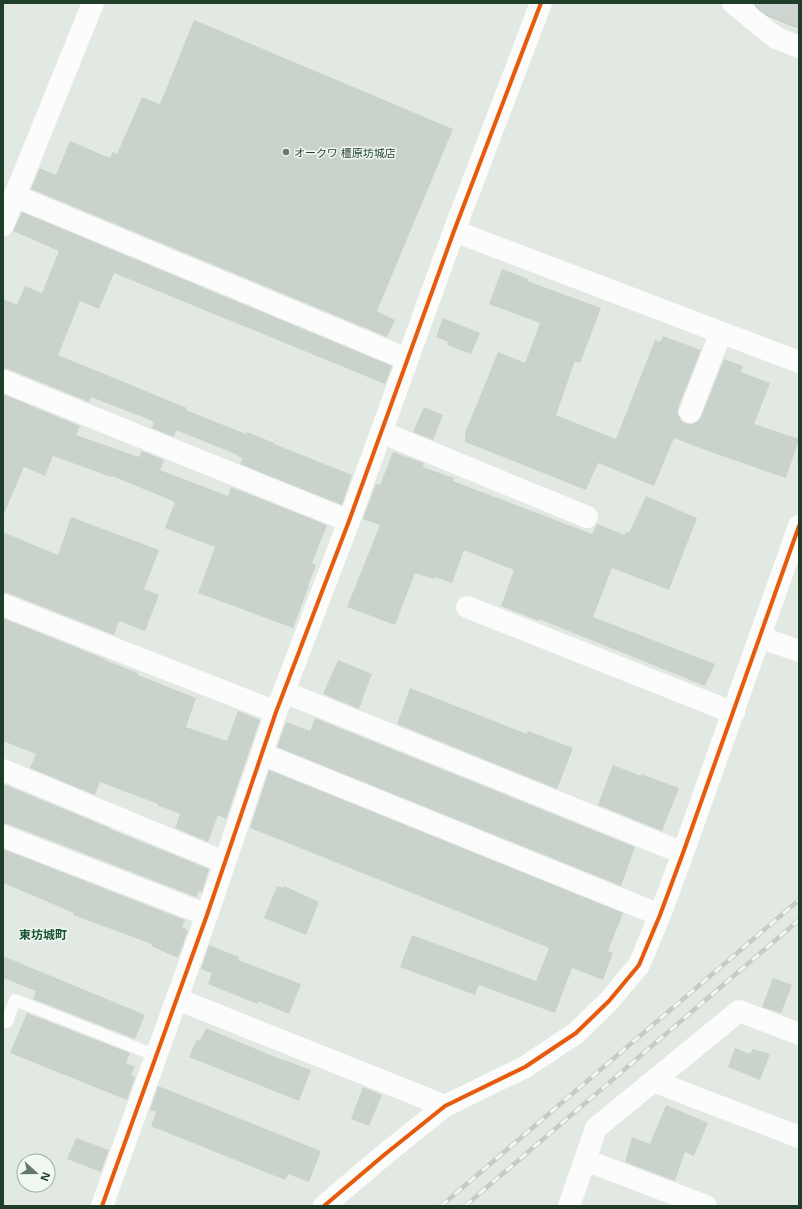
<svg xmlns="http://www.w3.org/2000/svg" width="802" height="1209" font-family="'Open Sans','Noto Sans JP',sans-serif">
<rect width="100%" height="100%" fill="#e2e9e3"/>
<path fill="#cad2cc" d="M194 20 453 129 377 311 395 320 387 337 31 189 40 168 56 175 70 141 110 158 113 152 117 154 142 97 160 104Z
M22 212 392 366 385 384 114 273 99 309 80 301 58 355 187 408 186 410 246 434 247 432 274 443V444L352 475 342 505 240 464 243 458 237 456 238 455 178 431H176L174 437 152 428 154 422 150 420 91 397 89 402 8 369H3V299L17 305 25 286 42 293 59 251 13 231Z
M502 269 528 279 527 281 601 308 580 363 575 361 556 415 616 439 655 340 660 342 663 336 701 350 678 408V414L681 420 685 423 692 424 698 421 701 417 724 359 743 366 741 372 770 383 754 424 799 439 786 478 708 451 674 438 654 486 598 463 586 490 465 442V433L498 352 525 363 540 323 489 304Z
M443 318 480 333 471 354 447 345 448 342 436 337Z
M3 394 80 426 76 435 139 457 142 451 164 460 160 470 228 496 231 487 327 525 312 563 316 565 308 586H309L293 628 198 593 215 547 165 528 175 502 112 476 111 477 53 456 45 476 24 467 3 516Z
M424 407 443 415 433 440 413 432Z
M393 452 424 463 423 467 454 478 453 481 592 534 597 524 625 535 626 531 629 533 646 496 697 518 669 590 612 568 593 617 715 664 705 686 539 619V621L501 606 514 570 464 550 452 583 435 577 434 579 415 573 395 625 347 607 380 525 363 519 376 484 380 485Z
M71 517 159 550 144 589 159 595 145 631 119 621 114 635 8 593H3V532L58 555Z
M3 618 105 659V660L138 673V675L196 698 186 727 227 741 238 711 260 720 226 819 218 815 208 842 175 828 180 814 157 805 158 804 100 782 95 795 30 768 36 754 3 741Z
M338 660 372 674 359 709 323 694Z
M410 688 527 734 528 731 573 748 557 789 397 724Z
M315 718 635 847 621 886 277 747 286 722 310 731Z
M613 765 641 776V774L679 788 662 831 598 805Z
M269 770 623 913 608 951 613 953 603 980 572 968 555 1013 479 985 475 995 400 967 412 935 536 981 549 948 250 828Z
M3 784 110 828V829L209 869 202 892 199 891 196 897 8 824H3Z
M3 849 185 920 182 927 188 930 178 958 151 946 152 944 73 915 74 913 3 883Z
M277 886 283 888 284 886 319 902 306 935 264 918Z
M209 945 239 957 238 960 301 984 289 1014 258 1001V1004L208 984 212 973 201 969Z
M3 956 145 1015 135 1039 33 999 36 991 3 978Z
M773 978 792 985 781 1013 762 1007Z
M27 1013 130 1053 126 1063 135 1067 131 1075 135 1077 127 1100 10 1053Z
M206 1028 282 1060V1059L311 1070 299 1101 189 1057 197 1039 200 1041Z
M735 1048 750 1054 753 1049 770 1054 760 1080 728 1067Z
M158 1086 321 1151 309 1182 288 1174 285 1180 151 1126 156 1112 150 1110Z
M363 1087 382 1095 369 1126 351 1119Z
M666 1105 708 1123 694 1156 685 1152 675 1181 625 1162 632 1137 650 1144Z
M76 1138 109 1150 101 1172 67 1159Z"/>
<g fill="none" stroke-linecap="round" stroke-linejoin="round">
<g stroke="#bbc5be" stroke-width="24">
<path id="primary" d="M767 3 799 16"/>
</g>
<path stroke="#fbfcfb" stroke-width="12" d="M7 1022 15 1000 157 1056"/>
<path stroke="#fbfcfb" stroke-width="22" d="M733 3 776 38 799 47
M15 196 407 359
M3 225 93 3
M454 231 799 362
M3 381 349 521
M690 412 721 332
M381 432 587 517
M3 605 276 712
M467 607 734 713
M760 637 799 651
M284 692 683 853
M262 754 660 915
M3 770 224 862
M3 836 207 915
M177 999 445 1106
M653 1081 799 1137
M585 1160 706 1206
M102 1206 207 915 276 712 349 521 454 231 541 3
M324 1206 384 1155 445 1106 525 1067 576 1033 609 1001 639 965 660 915 683 853 799 526
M569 1206 596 1128 739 1011 799 1034"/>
<use href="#primary" stroke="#ccd5cf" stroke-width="22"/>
<g stroke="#c6cbc8" stroke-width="4.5">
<path id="rail" d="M441 1206 799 900
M465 1206 799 920"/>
</g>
<use href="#rail" stroke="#f0f8f1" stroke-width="3" stroke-dasharray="9" stroke-linecap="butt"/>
<g stroke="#f0f8f1" stroke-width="6">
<path id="cycleway" d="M102 1206 207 915 276 712 349 521 454 231 541 3
M324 1206 384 1155 445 1106 525 1067 576 1033 609 1001 639 965 660 915 683 853 799 526"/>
</g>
<use href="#cycleway" stroke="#e8590c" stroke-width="4"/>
</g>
<circle fill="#637a6b" stroke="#f0f8f1" stroke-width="1.5" cx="286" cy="152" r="4"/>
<g text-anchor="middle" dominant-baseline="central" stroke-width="3" stroke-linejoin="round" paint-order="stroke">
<g font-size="11" fill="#1f3e2a" stroke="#f0f8f1" text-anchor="start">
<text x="294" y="152">オークワ 橿原坊城店</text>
</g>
<g font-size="12" font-weight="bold" fill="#19522f" stroke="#f0f8f1">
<text x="43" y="934">東坊城町</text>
</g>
</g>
<rect width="802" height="1209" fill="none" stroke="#1f3e2a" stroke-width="8"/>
<g transform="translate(36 1173) rotate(111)"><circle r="19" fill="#f0f8f1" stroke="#9caea1"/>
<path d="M0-3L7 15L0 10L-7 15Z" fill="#637a6b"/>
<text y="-6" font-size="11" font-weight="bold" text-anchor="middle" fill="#1f3e2a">N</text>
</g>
</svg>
